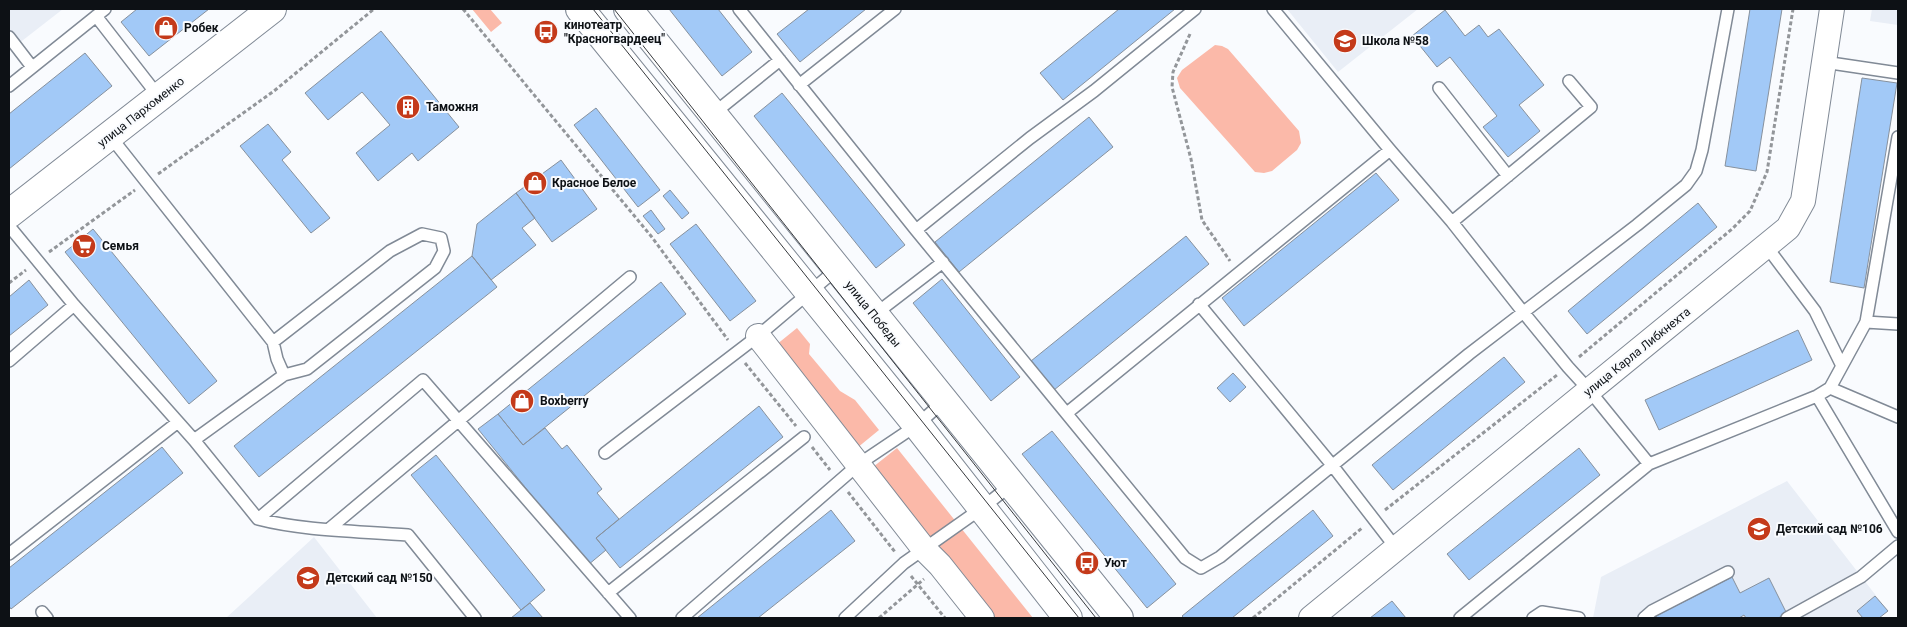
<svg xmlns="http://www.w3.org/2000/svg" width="1907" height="627" font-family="Roboto,sans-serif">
<rect width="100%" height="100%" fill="#f9fbfe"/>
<path fill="#e9eef6" d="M9 9H63L9 51Z
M1287 9H1418L1338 72Z
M1872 9H1898V25L1870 21Z
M1787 481 1888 611 1879 618H1593L1601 577Z
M314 537 377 618H226Z"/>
<path fill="#fbb9a9" d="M472 9H490L502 23 491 32Z
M1215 45 1222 46 1228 49 1299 131 1301 143 1297 150 1272 171 1264 173 1255 172 1180 88 1177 78 1182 70Z
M797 328 810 344 809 354 840 391 855 400 879 430 857 448 776 345Z
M897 448 1033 618H994L873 467Z"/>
<path fill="#a2c9f7" stroke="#87919d" d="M137 9H209L149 56 121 22Z
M669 9H718L752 52 722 76Z
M809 9H866L800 62 777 34Z
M1119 9H1175L1063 100 1040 73Z
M1750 9H1782L1756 171 1725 166Z
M1445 10 1465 36 1479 25 1488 37 1499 29 1544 85 1519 105 1540 131 1508 157 1483 127 1497 116 1450 57 1437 67 1412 36Z
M381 31 459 127 418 161 412 153 378 181 356 153 390 125 362 92 328 120 305 93Z
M85 53 112 86 9 169V114Z
M1862 78 1897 83 1864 288 1830 282Z
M782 93 905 245 876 268 754 116Z
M596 108 660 190 638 207 574 125Z
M1089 117 1113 147 959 272 935 242Z
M268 124 291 152 282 160 330 218 311 233 240 146Z
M561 160 597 209 552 242 516 193Z
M1376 173 1399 200 1244 326 1222 298Z
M670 190 689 213 682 219 663 196Z
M516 193 535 218 522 228 536 245 491 280 472 256 477 224Z
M1698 203 1717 227 1587 334 1568 311Z
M651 210 665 229 658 234 643 216Z
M696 224 756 301 730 321 670 244Z
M93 229 217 381 189 404 65 252Z
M1186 236 1209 264 1054 390 1031 361Z
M472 256 497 287 259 477 234 446Z
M942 279 1020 377 991 401 913 303Z
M29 280 48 305 9 336V297Z
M661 282 686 314 523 445 498 414Z
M1798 330 1812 360 1659 430 1645 400Z
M1504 357 1525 382 1393 490 1372 465Z
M1233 373 1246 387 1230 402 1217 388Z
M759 406 783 437 620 568 596 538Z
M498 414 523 445 545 428 562 449 567 445 602 489 597 493 619 519 596 538 606 550 588 565 478 429Z
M1052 431 1176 584 1147 608 1022 454Z
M162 447 183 473 11 609 9 606V568Z
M1579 448 1600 475 1469 580 1447 554Z
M436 455 545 590 521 610 411 475Z
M831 510 855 541 758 618H697Z
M1313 510 1333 536 1232 618H1184L1182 616Z
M1732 577 1740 593 1769 578 1787 614 1778 618H1746L1744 615 1739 618H1657L1656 616Z
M1875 596 1888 611 1879 618H1863L1857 611Z
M1392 601 1406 618H1370Z
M530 603 543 618H511L521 610Z"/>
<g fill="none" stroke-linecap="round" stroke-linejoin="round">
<g stroke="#818a96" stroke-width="14">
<path id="lane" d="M739 9 916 230 1185 558 1201 568 1220 557 1469 354 1637 225 1686 185 1696 171 1702 150 1728 9
M1273 9 1390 150 1452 222 1523 312 1568 367 1589 390 1649 464
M96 16 159 97
M9 37 32 67
M1824 62 1898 73
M799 85 895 9
M9 86 105 9
M1439 88 1508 176
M713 114 780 60
M110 136 273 342 277 359 284 375 194 440
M1452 222 1591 107 1569 81
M9 226 74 305 194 440 258 519C304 531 360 531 408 535L475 618
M916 230 1030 138 1094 91 1195 9
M1767 247 1815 311 1842 366
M1199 304 1332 465 1396 548
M874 315 943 262
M1866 322 1898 324
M273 342 390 251 422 234 441 238 444 251 435 268 307 369 284 375
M9 361 74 305
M1830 388 1898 417
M1817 396 1898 532
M1067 413 1390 150
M605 453 758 336 837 269
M258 519 423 380 630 618
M329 529 630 277
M9 554 178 422
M608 593 804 437
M42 612 47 618
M682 618 859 464 917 425 944 401
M845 618 904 563 982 508 1011 485
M1460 618 1649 464 1817 396 1830 388 1866 322 1898 137
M1533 618 1542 612 1579 618
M1644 618 1652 611 1728 572
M1787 618 1861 577 1898 546"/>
</g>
<g stroke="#818a96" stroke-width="26">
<path id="street" d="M758 336 924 549 940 565 982 618
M1311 618 1788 228 1803 201 1832 9"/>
</g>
<g stroke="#818a96" stroke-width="30">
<path id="secondary" d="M580 9 917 425 1068 618
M628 9 1119 618
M9 214 272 9"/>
</g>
<path stroke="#93969a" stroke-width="3" stroke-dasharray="4 2.5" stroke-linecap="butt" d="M463 9 651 236 728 340
M1190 34 1173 72 1172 87 1191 159 1202 220 1230 261
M158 174 274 91 374 9
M49 252 135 190
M9 283 26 270
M1579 357 1732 229 1750 211 1767 172 1793 9
M745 363 796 426
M812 447 830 470
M848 492 895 552
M1385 510 1557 375
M911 576 945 618
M879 618 924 579
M1253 618 1362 528"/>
<use href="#lane" stroke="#fff" stroke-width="11"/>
<use href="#street" stroke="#fff" stroke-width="24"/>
<use href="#secondary" stroke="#fff" stroke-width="28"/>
<path stroke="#373a3e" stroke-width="1" d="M593 9 1079 618
M614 9 1096 618"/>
</g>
<defs>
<g id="shop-disc" transform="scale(1.25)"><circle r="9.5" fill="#c43a1a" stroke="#f9fbfe"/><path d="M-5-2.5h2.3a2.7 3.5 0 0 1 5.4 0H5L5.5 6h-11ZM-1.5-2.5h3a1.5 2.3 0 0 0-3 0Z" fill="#fff"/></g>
<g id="bus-disc" transform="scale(1.25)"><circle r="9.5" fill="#c43a1a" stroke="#f9fbfe"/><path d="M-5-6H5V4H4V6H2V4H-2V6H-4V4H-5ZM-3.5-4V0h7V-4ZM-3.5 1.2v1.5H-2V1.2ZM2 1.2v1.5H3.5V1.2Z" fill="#fff"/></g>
<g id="school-disc" transform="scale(1.25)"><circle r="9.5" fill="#c43a1a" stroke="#f9fbfe"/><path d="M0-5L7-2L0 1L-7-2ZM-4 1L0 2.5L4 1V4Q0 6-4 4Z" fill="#fff"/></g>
<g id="building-disc" transform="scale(1.25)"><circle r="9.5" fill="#c43a1a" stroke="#f9fbfe"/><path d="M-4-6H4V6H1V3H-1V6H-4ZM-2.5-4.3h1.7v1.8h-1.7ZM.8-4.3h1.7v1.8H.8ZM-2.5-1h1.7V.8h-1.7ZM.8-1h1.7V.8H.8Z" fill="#fff"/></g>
<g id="supermarket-disc" transform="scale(1.25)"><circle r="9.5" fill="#c43a1a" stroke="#f9fbfe"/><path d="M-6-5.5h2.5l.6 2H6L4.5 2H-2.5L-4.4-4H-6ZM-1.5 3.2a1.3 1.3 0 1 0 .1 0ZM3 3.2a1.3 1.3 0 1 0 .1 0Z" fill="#fff"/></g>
</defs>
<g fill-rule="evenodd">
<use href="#shop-disc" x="166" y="28"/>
<use href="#bus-disc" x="546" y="32"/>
<use href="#school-disc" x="1345" y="41"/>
<use href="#building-disc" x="408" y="107"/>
<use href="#shop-disc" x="535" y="183"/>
<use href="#supermarket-disc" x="84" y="246"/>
<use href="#shop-disc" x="522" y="401"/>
<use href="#school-disc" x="1759" y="529"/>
<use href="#bus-disc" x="1087" y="563"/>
<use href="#school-disc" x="308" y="578"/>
</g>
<g text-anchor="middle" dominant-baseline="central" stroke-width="4" stroke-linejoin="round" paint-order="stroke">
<g font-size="12" font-weight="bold" fill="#0d1115" stroke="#f9fbfe" text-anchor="start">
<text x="564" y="25">кинотеатр<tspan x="564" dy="14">"Красногвардеец"</tspan></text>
<text x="184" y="28">Робек</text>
<text x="1362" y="41">Школа №58</text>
<text x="426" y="107">Таможня</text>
<text x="552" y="183">Красное Белое</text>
<text x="102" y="246">Семья</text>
<text x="540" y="401">Boxberry</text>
<text x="1776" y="529">Детский сад №106</text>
<text x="1104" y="563">Уют</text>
<text x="326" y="578">Детский сад №150</text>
</g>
<g font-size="12" fill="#0d1115" stroke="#f9fbfe">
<text transform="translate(141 112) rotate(-38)">улица Пархоменко</text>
<text transform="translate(873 314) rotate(51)">улица Победы</text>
<text transform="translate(1637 352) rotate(-39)">улица Карла Либкнехта</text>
</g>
</g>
<rect width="1907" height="627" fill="none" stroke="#0d1115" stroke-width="20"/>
</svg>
